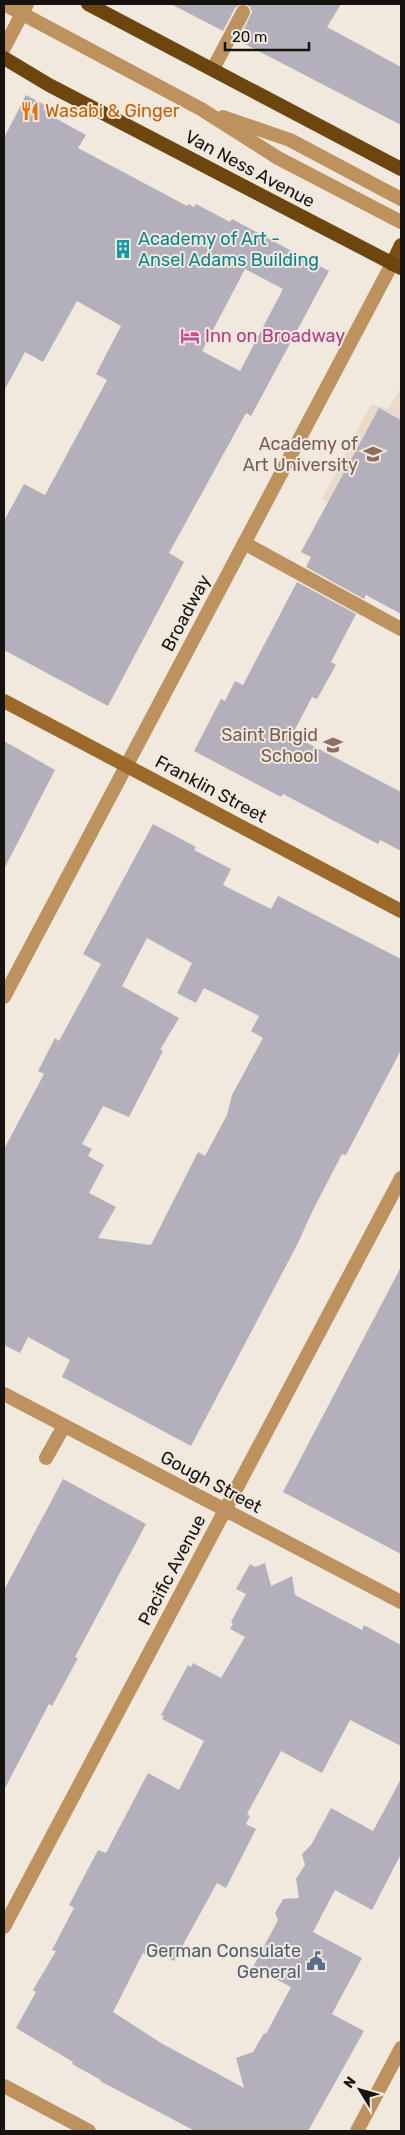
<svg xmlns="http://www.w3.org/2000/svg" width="405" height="2135" font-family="Rubik,sans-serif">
<rect width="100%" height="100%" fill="#f1e8de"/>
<path fill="#e9daca" d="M401 387V537L322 499 371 404 389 409Z"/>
<path fill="#b3b0bc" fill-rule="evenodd" d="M171 4H241L235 8 223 31Z
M245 4H341L327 27 401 67V125L243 43 244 41 239 39 252 12 250 7Z
M26 95 45 105 43 109 56 116 55 118 86 135 78 148 187 206 188 204 194 207 196 204 230 222 232 219 329 271 251 416 246 413 169 553 184 562 108 706 4 650V521L24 484 45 495 107 380 96 374 121 326 77 301 43 362 25 352 4 391V138ZM245 269 283 289 240 371 202 351Z
M379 408 401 420V614L366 595 364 599 306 567 311 557 301 552Z
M297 582 356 614 331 662 336 665 317 699 312 697 292 735 401 792V851L380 840 378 844 283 794 281 797 194 751 221 699 225 701 235 681 243 685Z
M4 741 55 770 4 869Z
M153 824 196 847 194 850 231 869 223 885 271 909 278 896 401 959V1050L346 1155 342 1154 314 1208 297 1245 191 1446 62 1377 70 1360 28 1337 20 1353 4 1345V1149L44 1074 38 1071 55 1038 59 1041 101 964 83 954ZM147 938 192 963 177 993 196 1003 204 988 259 1016 251 1031 263 1038 232 1095 227 1115 205 1156 198 1152 151 1245 98 1238 116 1207 89 1193 104 1165 88 1156 92 1149 82 1144 103 1106 129 1117 163 1051 160 1050 179 1018 122 986Z
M401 1267V1554L283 1492Z
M63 1479 146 1524 75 1657 78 1658 52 1706 49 1704 4 1790V1590Z
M265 1563 271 1586 292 1576 295 1595 362 1630 364 1625 401 1645V1746L350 1720 322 1773 281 1751 247 1814 250 1816 246 1824 256 1829 226 1888 217 1883 174 1961 150 1949 147 1955 143 1953 113 2012 161 2043 244 2088 236 2058 253 2052 264 2033 266 2034 291 1987 253 1967 278 1920 275 1913 283 1899 299 1898 296 1879 305 1865 302 1854 311 1845 331 1808 373 1831 401 1779V1854L372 1910 335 1890 313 1932 362 1958 332 2014 364 2031 308 2131H195L100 2081 101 2080 72 2064 73 2062 16 2028 36 1992 33 1990 56 1951 52 1950 74 1908 69 1905 98 1850 106 1853 148 1773 179 1790 204 1741 162 1719 164 1716 161 1715 188 1665 191 1667 193 1663 221 1678 245 1637 230 1629 233 1624 231 1622 246 1594 236 1589 250 1564 255 1567Z"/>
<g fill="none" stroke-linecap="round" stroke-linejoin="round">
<path stroke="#bd925f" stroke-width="14" d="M4 4 201 109 278 158 401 222
M213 69 243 12
M223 117 290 140 401 199
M244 543 401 629
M46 1458 64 1426"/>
<path stroke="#bd925f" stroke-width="14" d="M4 48 27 4
M4 1927 401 1178
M4 2086 89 2131
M357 2131 401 2048"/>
<path stroke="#bd925f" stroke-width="14" d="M4 997 392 264
M4 1394 401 1602"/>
<path stroke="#9b6a28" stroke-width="14" d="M4 701 401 911"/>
<path stroke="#7c500d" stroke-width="14" d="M392 264 401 245"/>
<path stroke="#6c460e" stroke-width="14" d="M88 4 401 169
M4 58 49 85 401 268"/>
</g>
<defs>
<g id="restaurant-bare" transform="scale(1.5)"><path d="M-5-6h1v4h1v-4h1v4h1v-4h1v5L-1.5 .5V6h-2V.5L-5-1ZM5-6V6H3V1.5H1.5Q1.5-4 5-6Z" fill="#e8710a" stroke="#f1e8de" stroke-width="2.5" paint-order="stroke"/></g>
<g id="building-bare" transform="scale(1.5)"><path d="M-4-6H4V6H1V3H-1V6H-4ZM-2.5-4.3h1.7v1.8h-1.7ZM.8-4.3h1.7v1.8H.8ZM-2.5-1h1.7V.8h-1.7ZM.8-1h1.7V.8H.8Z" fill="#0f9aa8" stroke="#f1e8de" stroke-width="2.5" paint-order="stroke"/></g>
<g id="hotel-bare" transform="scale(1.5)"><path d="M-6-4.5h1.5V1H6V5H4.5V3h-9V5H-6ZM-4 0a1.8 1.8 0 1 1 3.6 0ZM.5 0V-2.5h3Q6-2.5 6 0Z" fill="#d1479c" stroke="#f1e8de" stroke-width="2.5" paint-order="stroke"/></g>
<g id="university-bare" transform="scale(1.5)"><path d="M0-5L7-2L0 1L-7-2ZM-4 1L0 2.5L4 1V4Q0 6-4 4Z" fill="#8d6e63" stroke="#f1e8de" stroke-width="2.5" paint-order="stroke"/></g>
<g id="school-bare" transform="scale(1.5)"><path d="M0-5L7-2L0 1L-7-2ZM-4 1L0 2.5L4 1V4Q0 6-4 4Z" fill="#8d6e63" stroke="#f1e8de" stroke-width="2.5" paint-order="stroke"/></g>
<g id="civic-bare" transform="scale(1.5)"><path d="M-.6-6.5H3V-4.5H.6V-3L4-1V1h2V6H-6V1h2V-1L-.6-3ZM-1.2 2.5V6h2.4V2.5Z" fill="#5c6f8a" stroke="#f1e8de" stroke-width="2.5" paint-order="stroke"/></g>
</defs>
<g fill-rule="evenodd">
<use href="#restaurant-bare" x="30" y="111"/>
<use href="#building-bare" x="123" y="249"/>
<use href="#hotel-bare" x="190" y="336"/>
<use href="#university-bare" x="373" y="454"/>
<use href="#school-bare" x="333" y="745"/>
<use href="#civic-bare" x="316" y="1961"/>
</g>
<g text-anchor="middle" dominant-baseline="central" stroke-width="4" stroke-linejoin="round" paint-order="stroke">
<g font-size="18" fill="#c56008" stroke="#f1e8de" text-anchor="start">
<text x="45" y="111">Wasabi &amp; Ginger</text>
</g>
<g font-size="18" fill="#16130f" stroke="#f1e8de">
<text transform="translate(250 169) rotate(28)">Van Ness Avenue</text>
<text transform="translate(186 613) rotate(-62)">Broadway</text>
<text transform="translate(211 789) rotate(28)">Franklin Street</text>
<text transform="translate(211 1482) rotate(28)">Gough Street</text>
<text transform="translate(172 1570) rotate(-62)">Pacific Avenue</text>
</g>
<g font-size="18" fill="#0d838f" stroke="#f1e8de" text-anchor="start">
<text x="138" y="239">Academy of Art -<tspan x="138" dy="21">Ansel Adams Building</tspan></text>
</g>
<g font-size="18" fill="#b23c85" stroke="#f1e8de" text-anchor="start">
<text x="205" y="336">Inn on Broadway</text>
</g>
<g font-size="18" fill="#785e54" stroke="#f1e8de" text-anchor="end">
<text x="358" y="444">Academy of<tspan x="358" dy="21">Art University</tspan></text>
<text x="318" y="735">Saint Brigid<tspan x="318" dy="21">School</tspan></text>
</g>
<g font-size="18" fill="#4e5e75" stroke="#f1e8de" text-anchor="end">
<text x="301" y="1951">German Consulate<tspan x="301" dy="21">General</tspan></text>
</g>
</g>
<rect width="405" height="2135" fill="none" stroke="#16130f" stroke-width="10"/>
<g transform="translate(360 2090) rotate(307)" stroke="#f1e8de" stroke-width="4" paint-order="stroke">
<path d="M0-4L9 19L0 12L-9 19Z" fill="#16130f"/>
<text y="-8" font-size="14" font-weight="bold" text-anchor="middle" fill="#16130f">N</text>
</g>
<path d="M225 42v8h84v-8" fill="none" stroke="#16130f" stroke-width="2.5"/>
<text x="232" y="42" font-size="15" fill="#16130f" stroke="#f1e8de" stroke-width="4" paint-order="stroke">20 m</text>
</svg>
